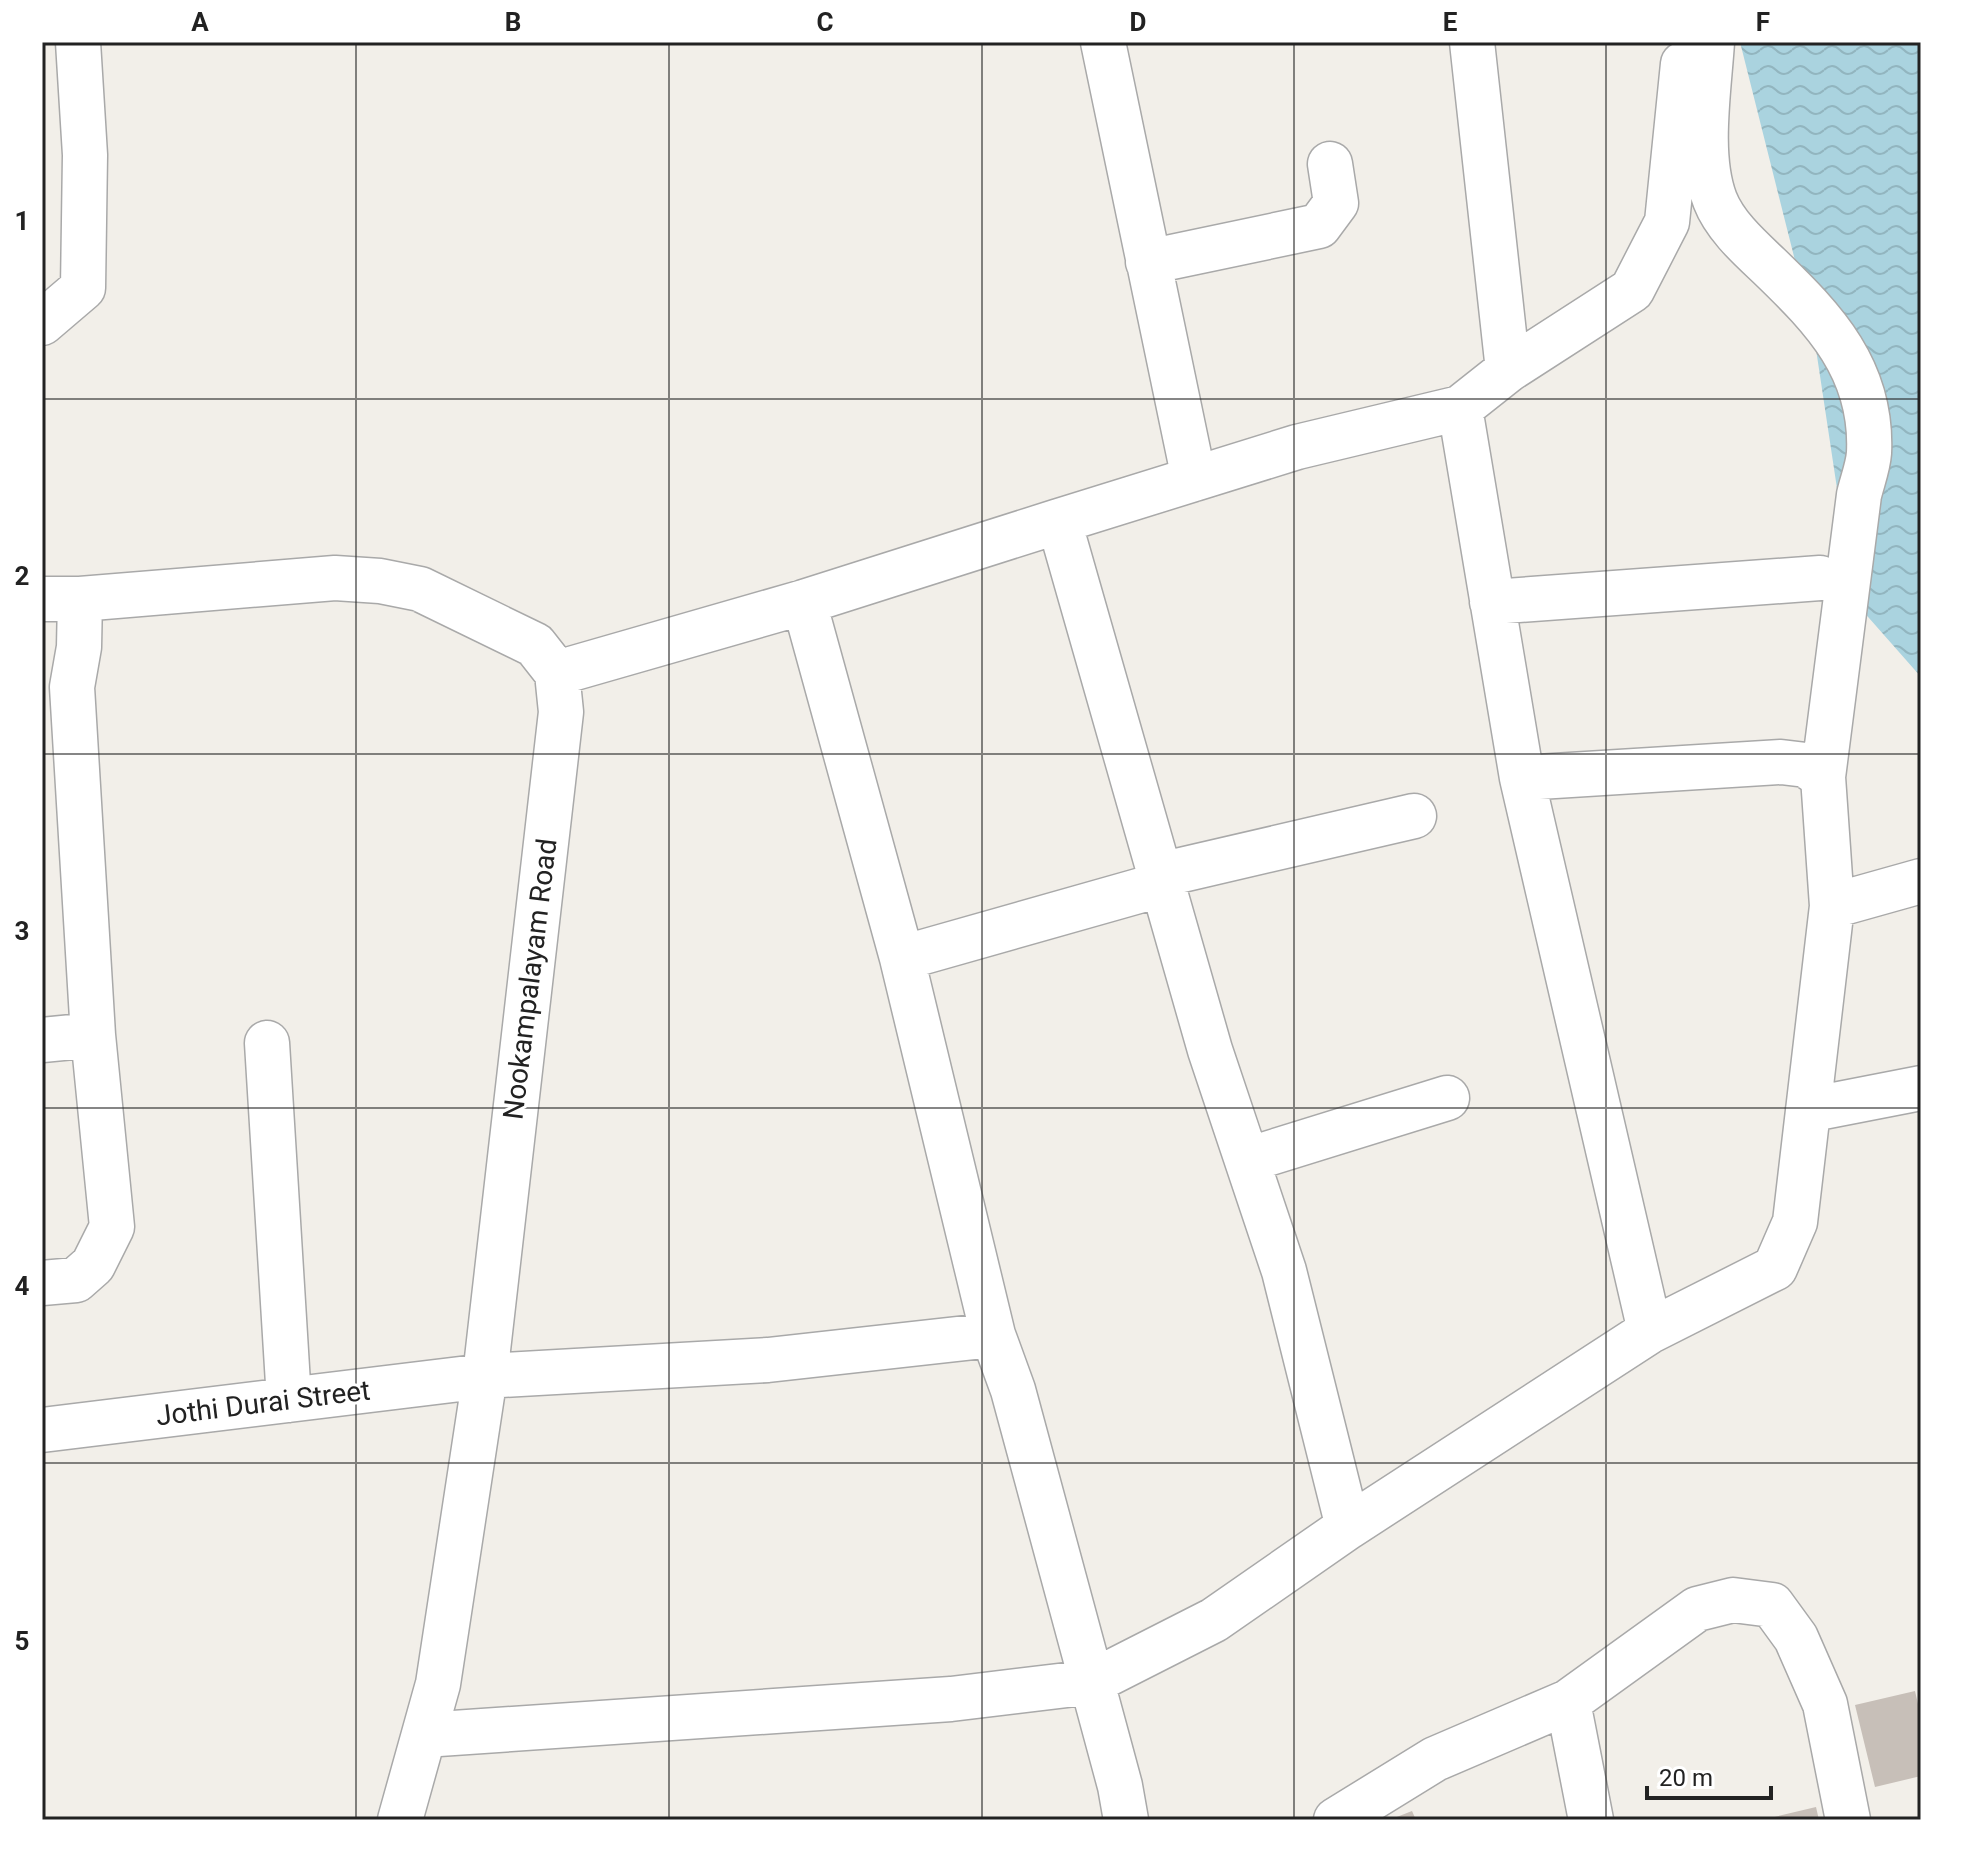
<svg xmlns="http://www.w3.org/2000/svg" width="1963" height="1862" font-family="Roboto,sans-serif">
<defs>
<pattern id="water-waves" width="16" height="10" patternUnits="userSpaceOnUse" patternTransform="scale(2)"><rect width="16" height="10" fill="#aad3df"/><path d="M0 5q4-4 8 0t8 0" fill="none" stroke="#92b5bf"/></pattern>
</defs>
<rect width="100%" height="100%" fill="#f2efe9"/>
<path fill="url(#water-waves)" d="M1740 42H1921V677L1854 601 1814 336Z"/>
<path fill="#c7bfb8" d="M1915 1691 1921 1717V1776L1875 1787 1855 1705Z
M1816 1807 1819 1820H1766V1819Z
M1412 1811 1416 1820H1389Z"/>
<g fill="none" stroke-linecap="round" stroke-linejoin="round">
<g stroke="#a9a9a9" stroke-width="47">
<path id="minor" d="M1103 42 1194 479
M1712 42C1709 90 1698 155 1715 200 1725 226 1750 248 1769 266 1825 320 1873 370 1869 453 1868 467 1862 482 1859 495L1823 777
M1148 262 1319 226 1336 203 1330 164
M42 323 83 288 85 155 78 42
M1508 370 1632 290 1667 222 1683 64
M1460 408 1522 778 1781 762 1806 765 1823 777 1832 906 1921 881
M1059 521 1297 447 1460 408 1508 370 1472 42
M42 599H80L335 578 380 581 420 589 535 645 557 673 561 712 485 1376 438 1684 400 1820
M1492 602 1820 578
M557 673 804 602
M1522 778 1650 1331
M1160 875 1414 816
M902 958 1163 884
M42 1040 93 1035 72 687 79 647 80 599
M267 1043 289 1400
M1808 1110 1921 1088
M1247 1160 1447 1098
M42 1283 76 1280 93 1265 112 1227 93 1035
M42 1430 485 1376 768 1360 993 1335
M1568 1702 1591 1820
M424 1735 951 1699 1092 1682 1214 1620 1348 1527 1650 1331 1775 1268 1795 1222 1832 906
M1126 1820 1120 1786 1013 1390 993 1335 902 958 804 602 1059 521 1210 1050 1284 1271 1348 1527
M1336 1820 1435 1759 1568 1702 1697 1609 1733 1600 1772 1605 1796 1638 1825 1704 1848 1820"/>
</g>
<use href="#minor" stroke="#fff" stroke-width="44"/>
</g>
<path fill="none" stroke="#222" stroke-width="2" stroke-opacity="0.55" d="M356 42V1820M669 42V1820M982 42V1820M1294 42V1820M1606 42V1820M42 399H1921M42 754H1921M42 1108H1921M42 1463H1921"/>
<g text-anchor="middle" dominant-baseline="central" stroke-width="6" stroke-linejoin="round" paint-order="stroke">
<g font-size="28" fill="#222" stroke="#fff">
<text transform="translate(530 979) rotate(-83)">Nookampalayam Road</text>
<text transform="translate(263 1403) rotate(-7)">Jothi Durai Street</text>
</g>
</g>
<rect width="1963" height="1862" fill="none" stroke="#ffffff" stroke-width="88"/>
<path d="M1647 1786v12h124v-12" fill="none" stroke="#222222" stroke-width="4"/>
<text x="1659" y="1786" font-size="24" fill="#222222" stroke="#ffffff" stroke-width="6" paint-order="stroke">20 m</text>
<rect x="44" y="44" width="1875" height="1774" fill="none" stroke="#222" stroke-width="3"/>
<g font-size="26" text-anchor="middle" font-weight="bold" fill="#222">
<text x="200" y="31">A</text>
<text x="513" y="31">B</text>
<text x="825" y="31">C</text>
<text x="1138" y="31">D</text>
<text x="1450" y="31">E</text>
<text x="1763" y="31">F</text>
<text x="22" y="230">1</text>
<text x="22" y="585">2</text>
<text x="22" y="940">3</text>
<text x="22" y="1295">4</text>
<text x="22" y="1650">5</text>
</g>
</svg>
